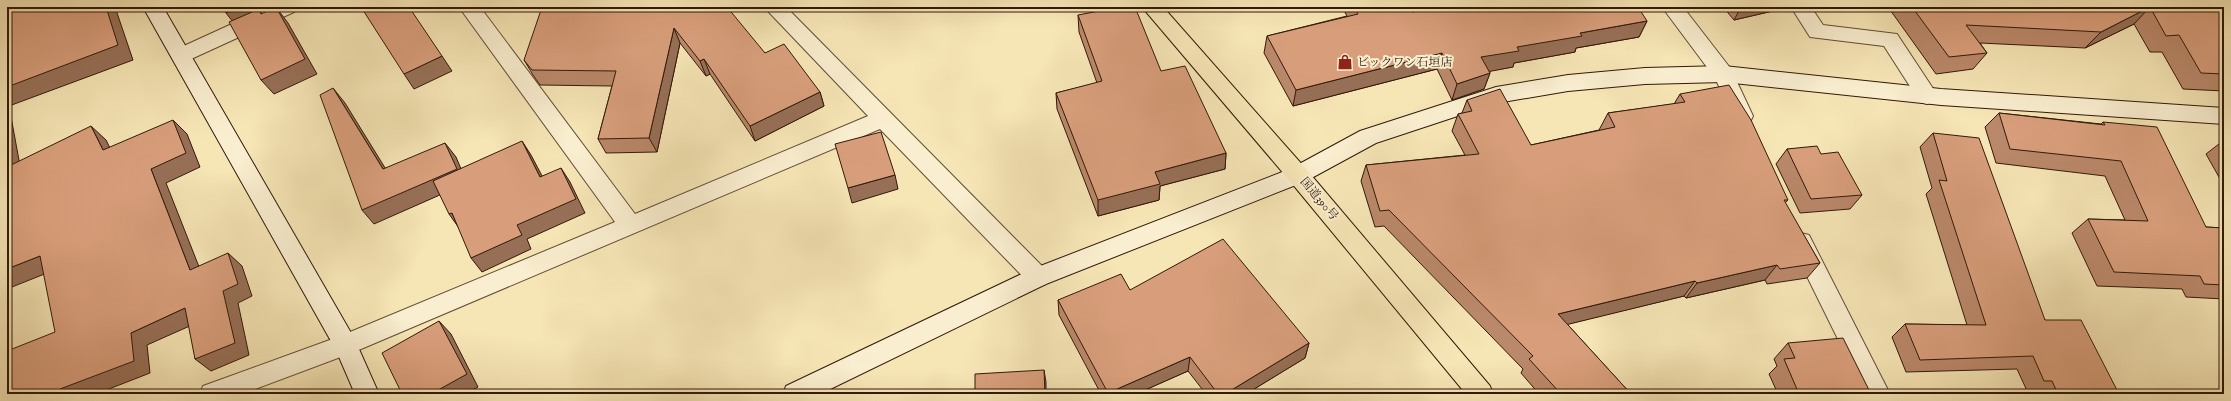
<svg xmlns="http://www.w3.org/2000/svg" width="2231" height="401" font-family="'IM FELL English','Noto Serif JP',serif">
<rect width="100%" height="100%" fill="#f6e5b5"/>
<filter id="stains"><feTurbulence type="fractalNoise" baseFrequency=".005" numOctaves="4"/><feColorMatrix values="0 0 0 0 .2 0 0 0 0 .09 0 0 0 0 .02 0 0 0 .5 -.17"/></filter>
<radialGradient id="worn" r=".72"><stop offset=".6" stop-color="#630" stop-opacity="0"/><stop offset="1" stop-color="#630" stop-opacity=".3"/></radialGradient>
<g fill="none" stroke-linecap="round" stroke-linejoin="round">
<g stroke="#624c34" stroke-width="2">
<path id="lane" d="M1791 7H1811L1823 25 1897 34 1934 90 1937 96 1934 102 1927 104 1920 102 1884 46 1810 37Z"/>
</g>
<g stroke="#624c34" stroke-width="2">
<path id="street" d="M269 7H297L294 12 189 60 182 63 175 60 172 55 175 50Z
M459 7H480L635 214 868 116 764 7H786L1046 270 1049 277 1046 284 1038 287 1030 284 880 129 354 352 242 394H200L203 386 338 337 615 222Z
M1662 7H1683L1731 69 1753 116 1750 122 1743 124 1736 122 1715 78Z
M1801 233 1809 235 1890 394H1865L1790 242 1793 235Z"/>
</g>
<g stroke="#311909" stroke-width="2">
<path id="secondary" d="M143 7H163L354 338 379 394H355L336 350Z
M1724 66 1941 89 2224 108V124L1941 105 1724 82 1645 84 1568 91 1497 103 1376 143 1306 181 1046 284 820 394H783L786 386 1030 270 1290 169 1360 131 1496 87 1568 75 1645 68Z"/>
</g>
<g stroke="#311909" stroke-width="2">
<path id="highway" d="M1142 7H1163L1306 169 1490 386 1493 394H1466L1290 181Z"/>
</g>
<use href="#lane" fill="#f9eecf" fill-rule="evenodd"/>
<use href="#street" fill="#f9eecf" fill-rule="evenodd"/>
<use href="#secondary" fill="#f9eecf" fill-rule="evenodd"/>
<use href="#highway" fill="#f6e5b5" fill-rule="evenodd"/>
</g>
<path fill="#ba886a" stroke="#311909" d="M1342 7H1409L1412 12 1647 21 1639 37 1576 48 1575 52 1514 63 1513 67 1489 71 1490 73 1484 89 1452 100 1437 69 1293 106 1264 53 1267 36 1347 16Z
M1723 7H1790L1734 20Z
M1888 7H2224V91L2183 89 2162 52H2150L2134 24 2085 48 1980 43 1987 53 1973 69 1936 74Z
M701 10 765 53 820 92 824 106 755 141 710 74 706 76 680 43 657 152 606 153 598 139 612 86 540 85 533 75 524 60Z
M1078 15 1161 71 1226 153 1225 169 1160 186 1159 200 1098 216 1057 109 1056 93 1097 83 1079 32Z
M1680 94 1788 200 1785 203 1820 263 1807 278 1767 284 1765 280 1686 298 1684 296 1567 324 1631 394H1539L1521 373 1523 369 1384 226 1375 227 1361 181 1366 165 1465 155 1452 131 1458 114 1462 113 1467 100 1531 145 1599 130 1608 113 1674 104Z
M1999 113 2101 124 2103 122 2206 227 2224 228V299L2186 297 2182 289 2097 286 2072 233 2088 219 2125 220 2105 176 1996 163 1985 127Z
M1933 133 2045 320 2119 394H2036V393H2028L2017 369 1906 372 1892 337 1905 324 1967 325 1926 194 1932 188 1920 147Z
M2224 140V186L2206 154Z
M1787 149 1821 154 1862 195 1850 209 1800 213 1776 164Z
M1130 290 1309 343 1305 358 1246 394H1206L1188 371 1136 394H1101L1059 315 1058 300Z
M1788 343 1871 394H1778L1769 374 1777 366 1774 359Z"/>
<path fill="#976f56" stroke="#311909" d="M106 7H115L133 60 9 106 23 182 7 168V87Z
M238 7H261L262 8 259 10 271 24 233 22 226 13Z
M276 7 288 23 317 74 274 94 261 80Z
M583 7H595L582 11Z
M1741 7H1790L1734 20Z
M2150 7 2134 24 2085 48 2101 32Z
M1647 21 1639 37 1576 48 1575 52 1514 63 1513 67 1476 74 1481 57 1517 47 1580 33Z
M674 28 680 43 657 152 649 138Z
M1442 53 1437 69 1293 106 1296 90Z
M442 56 452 71 414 89 404 74Z
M704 59 710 74 706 76 700 61Z
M1490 73 1484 89 1452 100 1457 84Z
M333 88 345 103 395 184 383 169Z
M820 92 824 106 755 141 750 126Z
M173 120 187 134 200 167 166 183 205 282 190 270 151 169Z
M91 126 106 140 118 164 103 150Z
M522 141 531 155 550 191 540 177Z
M445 143 456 157 467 183 374 224 362 210Z
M1226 153 1225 169 1160 186 1159 200 1098 216V200L1155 172Z
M561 168 570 182 585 213 527 239 531 249 482 272 471 258Z
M895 175 898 189 852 203 848 188Z
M452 213 459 228 449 214Z
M228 253 242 266 252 296 238 303 249 355 211 371 195 359Z
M40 256 57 269 7 289V269Z
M1777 265 1765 280 1686 298 1697 283Z
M1695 281 1684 296 1549 329 1558 314Z
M185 308 201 321 147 345 150 373 96 394H61L60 389 131 333Z
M439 321 451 334 478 387 465 394H431Z
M1309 343 1305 358 1246 394H1225Z
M1190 357 1188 371 1136 394H1108V393Z
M1044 370 1046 382V394H1045Z"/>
<path fill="#d89e7b" stroke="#311909" d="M7 7H106L118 45 7 87Z
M222 7H238L226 13Z
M276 7 305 59 261 80 229 22 259 9 261 14Z
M361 7H409L442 56 404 74Z
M542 7H583L582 11 591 7H699L701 10 707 7H727L765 53 784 44 820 92 750 126 704 59 700 61 674 28 649 138 598 139 616 71 532 70 524 60Z
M1120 7H1135L1161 71 1185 66 1226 153 1155 172 1160 184 1098 200 1056 93 1102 81 1078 15Z
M1354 7H1409L1412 12 1439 7H1638L1647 21 1580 33 1582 36 1517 47 1519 51 1481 57 1490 73 1457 84 1442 53 1296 90 1267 36 1358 14Z
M1912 7H2224V74L2201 73 2179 35 2166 36 2150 7 2101 32 1966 25 1987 53 1949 57Z
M1729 85 1751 120 1788 200H1784L1820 263 1780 269 1777 265 1697 283 1695 281 1558 314 1631 394H1561L1529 359 1533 356 1389 210 1380 211 1366 165 1479 154 1458 114 1472 111 1467 100 1500 89 1531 145 1615 127 1608 113 1685 102 1680 94Z
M333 88 383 169 445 143 457 169 362 210 320 95Z
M1999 113 2105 125 2103 122 2157 127 2206 227 2224 228V285L2204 284 2200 276 2114 272 2088 219 2148 221 2121 161 2010 149Z
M173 120 186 153 151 169 190 270 228 253 238 284 223 291 235 343 195 359 185 308 131 333 134 361 60 389 61 394H7V351L55 332 40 256 7 269V167L91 126 103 150Z
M881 132 895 175 848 188 835 144Z
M1933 133 1979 138 2045 320H2081L2119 394H2058L2052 381H2044L2033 356 1920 360 1905 324 1986 325 1939 180 1947 181Z
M522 141 540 177 561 168 576 199 517 225 522 235 471 258 452 213 449 214 433 181Z
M1817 146 1821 154 1838 152 1862 195 1811 199 1787 149Z
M1223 239 1309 343 1225 394H1218L1190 357 1108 393 1058 300 1121 274 1130 290Z
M439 321 467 374 431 394H402L382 353Z
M1843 338 1871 394H1799L1784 359 1795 358 1788 343Z
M1044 370 1045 394H930L975 391V374Z"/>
<defs>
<g id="shop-bare" transform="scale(1.2)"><path d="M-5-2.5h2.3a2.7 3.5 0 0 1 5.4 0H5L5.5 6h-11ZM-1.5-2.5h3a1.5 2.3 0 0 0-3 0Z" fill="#8f2418" stroke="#f9eecf" stroke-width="2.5" paint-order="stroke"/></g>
</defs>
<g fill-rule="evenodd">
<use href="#shop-bare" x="1345" y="62"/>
</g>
<g text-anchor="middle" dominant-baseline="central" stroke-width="4" stroke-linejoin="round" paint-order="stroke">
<g font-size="12" fill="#311909" stroke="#f9eecf" text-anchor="start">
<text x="1357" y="62">ビックワン石垣店</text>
</g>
<g font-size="12" fill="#311909" stroke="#f9eecf">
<text transform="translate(1319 199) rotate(50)">国道390号</text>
</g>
</g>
<rect width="2231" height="401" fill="none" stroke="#f6e5b5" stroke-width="24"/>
<rect x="8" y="8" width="2215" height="385" fill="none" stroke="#311909" stroke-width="2"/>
<rect x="12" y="12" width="2207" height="377" fill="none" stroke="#311909"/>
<rect width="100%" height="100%" filter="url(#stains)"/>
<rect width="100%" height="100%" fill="url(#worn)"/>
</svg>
